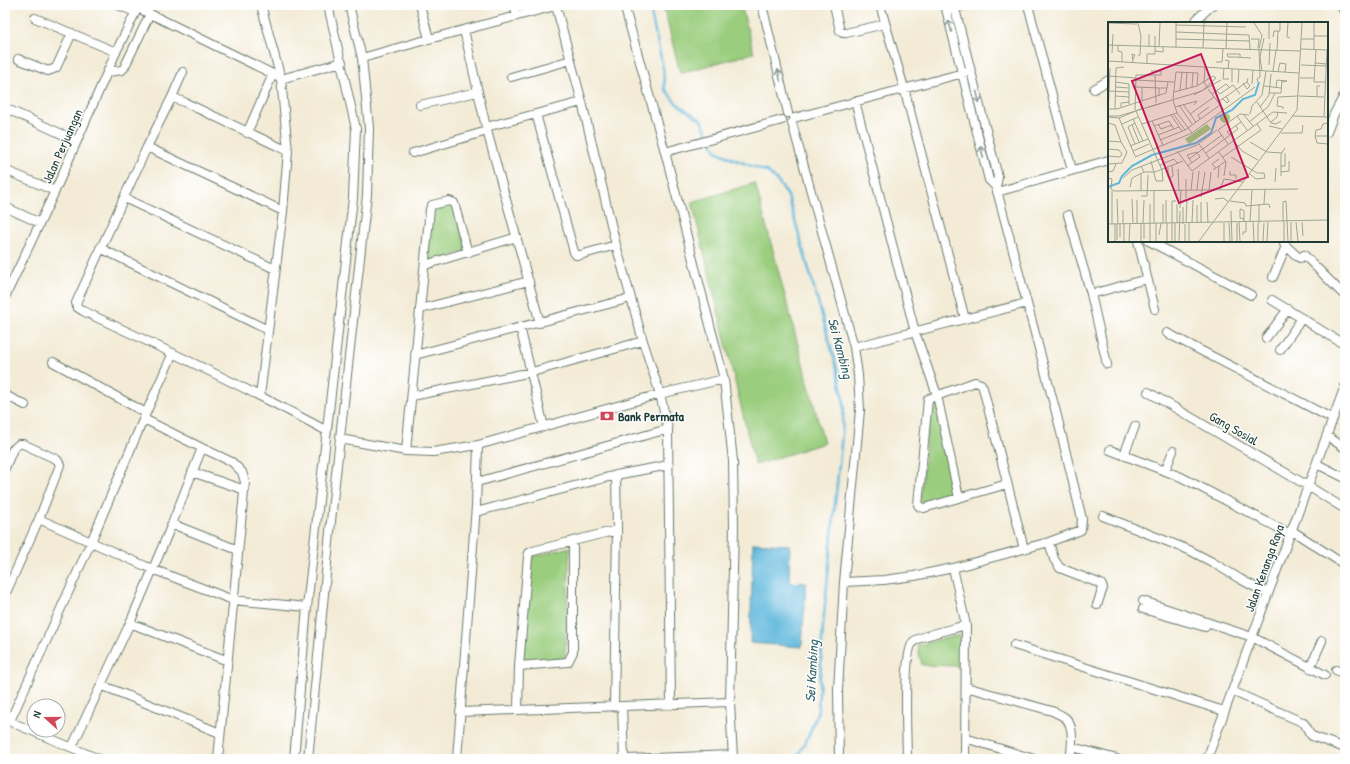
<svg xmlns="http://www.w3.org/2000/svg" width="1350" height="764" font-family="'Patrick Hand',sans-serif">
<rect width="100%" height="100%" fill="#fff"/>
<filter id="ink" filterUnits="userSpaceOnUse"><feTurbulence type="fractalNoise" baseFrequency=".025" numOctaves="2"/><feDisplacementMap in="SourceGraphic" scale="8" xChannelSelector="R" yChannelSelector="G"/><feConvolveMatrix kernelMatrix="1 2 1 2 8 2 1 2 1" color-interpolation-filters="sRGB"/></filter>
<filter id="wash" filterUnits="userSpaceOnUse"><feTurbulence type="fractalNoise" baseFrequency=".012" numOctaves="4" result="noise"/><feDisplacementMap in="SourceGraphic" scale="16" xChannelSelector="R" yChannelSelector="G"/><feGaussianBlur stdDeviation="0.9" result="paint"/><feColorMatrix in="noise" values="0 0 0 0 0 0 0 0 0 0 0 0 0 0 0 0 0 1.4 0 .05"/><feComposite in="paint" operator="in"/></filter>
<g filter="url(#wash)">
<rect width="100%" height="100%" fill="#f3ebd6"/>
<path fill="#9acd7d" stroke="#5c8558" d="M663 5H741L754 53 680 73Z
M755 183 824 443 755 465 692 202Z
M453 203 467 251 425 264 431 209Z
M937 396 957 497 920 506 930 398Z
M570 547 565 659 521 664 528 558Z
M960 635V666L922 665 917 645Z"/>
<path fill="#5fb7dc" stroke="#3f7a88" d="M753 543 790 545 789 582 806 583 802 647 750 643Z"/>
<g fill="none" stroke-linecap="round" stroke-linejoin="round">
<path stroke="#5fb7dc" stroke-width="2.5" d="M649 5 663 67 665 89 676 103 701 120 716 151 733 159 768 172 779 183 788 196 838 372 844 404 842 434 823 625 818 711 809 735 796 759"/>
</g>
</g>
<g filter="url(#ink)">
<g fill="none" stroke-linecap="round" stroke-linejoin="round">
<g stroke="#697a6d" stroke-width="10">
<path id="minor" d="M118 5 135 12
M420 5 429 39
M514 5 517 16
M624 5 665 152 724 379 733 461 734 526 730 702 733 759
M762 5 788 113
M834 5 840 31 843 33H846L885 24
M880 5 904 88 965 319
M945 5 989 180 996 187
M1028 5 1072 170
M556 6 582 102 616 245 643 341 660 394 668 429 671 705
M138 8 273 74 281 79 342 62
M950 10 964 5
M35 18 116 52
M1195 23 1197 19 1212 5
M464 30 486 127 540 323
M362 58 429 39 559 5
M18 59 48 71 56 68 72 33
M108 72 122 70 124 68 150 14
M511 77 571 60
M1094 89 1109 80
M172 97 183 72
M855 101 915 332 937 395 959 498
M420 105 477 92
M5 108 77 141
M536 114 574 252 576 255H580L616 245
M794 118 967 72
M792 123 854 347 858 375 860 410 844 582 838 690 839 759
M486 127 582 102
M1327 132 1334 114 1345 94
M247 133 273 74
M147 147 283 211
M288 151 186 103 172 97 147 147 76 303 77 307 83 311C165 349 247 388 327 431
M665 152 782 120
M413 153 487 131
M5 170 55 191
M997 192 1109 160
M124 198 275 269
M5 207 40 223
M1068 215 1091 294 1147 279
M1138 241 1155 309
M1149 241 1251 295
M1284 241V244L1298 257 1300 258 1304 255 1345 296
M100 248 268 330
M425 265 517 237
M1273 277 1286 246
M1091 294 1107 364
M5 297 55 191 116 52 139 5
M1272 300 1345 345
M420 309 529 281
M520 327 544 427
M1167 333 1333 419
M1266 338 1288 309
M854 347 1027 303
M1280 350 1302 318
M415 355 631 298
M53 362 146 413
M1148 392 1308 486 1345 509
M5 395 25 405
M260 396 283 211 288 151 281 79 261 5
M412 396 532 372 643 341
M144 419 202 448 232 462 242 472 245 482 218 759
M1327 436 1345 448
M340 439 406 451 433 452 478 445 660 394 724 379
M202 448 172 524 238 550
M1110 450 1181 477 1290 534
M406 451 430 209 432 205 449 201 454 203 468 253
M1124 455 1135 426
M1317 464 1345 478
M5 468 13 449 19 444H23L56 459 58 461 60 465 39 519 5 595
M1165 471 1173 451
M192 472 245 490
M477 482 668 429
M1007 484 924 508 920 507 918 505 928 399 975 382 981 384 983 388 1024 549
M476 512 616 475 669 465
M1103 516 1189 550 1212 562 1240 579 1268 594
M39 519 152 569 233 600 307 607
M1291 530 1345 565
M1049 542 1054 559 1060 568 1101 584 1103 588 1097 605
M953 568 966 625 965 759
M844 582 884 580 914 576 953 568 1049 542 1081 530 1082 519 1057 416 996 187 998 177 954 5
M1143 601 1252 637 1325 675
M1143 609 1205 627
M130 623 228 661
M1014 645 1224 711
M519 666 568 662 573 652V542
M1310 668 1322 641
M1336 670 1345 674
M101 685 220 733
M966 687 1052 711C1056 713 1060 714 1064 717 1075 724 1072 748 1070 759
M1232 691 1302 722C1308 725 1307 732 1312 736L1345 748
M622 706 624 759
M614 707 617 530 616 475
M518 710 519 666 528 557 529 553 533 551 617 530
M460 712 730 702
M6 720 99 759
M10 721 91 542 146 413 173 353
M965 738 1034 759
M72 747 130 623 172 524
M1072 747 1117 759
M294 759 307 607 353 198 356 129 328 5
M308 759 333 501 367 195 369 128 362 58 349 5
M457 759 476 506 478 445
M627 759 732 755
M907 759C907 741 902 650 914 641 921 636 956 628 966 625
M1207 759 1345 386"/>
</g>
<g stroke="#697a6d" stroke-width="13">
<path id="major" d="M1342 5 1345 10"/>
</g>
<use href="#minor" stroke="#fff" stroke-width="8"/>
<use href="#major" stroke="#fff" stroke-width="11"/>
</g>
<defs><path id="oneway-shaft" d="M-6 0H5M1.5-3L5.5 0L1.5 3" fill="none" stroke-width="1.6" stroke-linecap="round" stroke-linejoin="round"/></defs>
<g stroke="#8f9e9a">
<use href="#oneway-shaft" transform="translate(950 26) rotate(-104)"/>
<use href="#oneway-shaft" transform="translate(779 75) rotate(-104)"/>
<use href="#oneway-shaft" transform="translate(978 97) rotate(76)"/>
<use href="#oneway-shaft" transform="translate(982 152) rotate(-104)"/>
</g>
</g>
<defs>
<g id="bank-bare" transform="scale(1.08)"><path d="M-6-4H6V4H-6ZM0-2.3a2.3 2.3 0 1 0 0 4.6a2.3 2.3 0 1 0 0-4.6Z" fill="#d1495b" stroke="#fff" stroke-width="2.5" paint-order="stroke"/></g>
</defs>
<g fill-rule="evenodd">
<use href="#bank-bare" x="607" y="416"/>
</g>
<g text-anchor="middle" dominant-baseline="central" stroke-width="3" stroke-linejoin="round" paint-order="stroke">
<g font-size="13" fill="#1f3d34" stroke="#fff">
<text transform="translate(62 146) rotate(-66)">Jalan Perjuangan</text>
<text transform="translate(1234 428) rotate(30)">Gang Sosial</text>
<text transform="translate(1264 568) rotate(-70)">Jalan Kenanga Raya</text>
</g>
<g font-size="13" font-weight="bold" fill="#1f3d34" stroke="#fff" text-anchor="start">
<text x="618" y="416">Bank Permata</text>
</g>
<g font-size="14" font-style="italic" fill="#326266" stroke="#fff">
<text transform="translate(841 348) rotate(75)">Sei Kambing</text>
<text transform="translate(811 671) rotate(-87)">Sei Kambing</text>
</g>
</g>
<g transform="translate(1108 22)">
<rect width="220" height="220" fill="#f3ebd6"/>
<path d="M112 96a5 5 0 1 1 10 0a5 5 0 1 1-10 0ZM99 102 103 107 81 122 77 117Z" fill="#9acd7d"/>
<path fill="none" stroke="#5fb7dc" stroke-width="2" d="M0 165 11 161 14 154 24 144 44 133 88 121 103 111 108 96 124 88 135 77 147 73 151 60"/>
<path fill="none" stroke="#9ea595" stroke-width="1" d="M0 1 29 2M146 1 154 13 151 27 152 55 149 57 150 60M161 1V17M180 1 179 15 182 16M206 1V28M68 3 138 5M68 10 141 13 142 27M206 14H219M165 15 166 9H172V1M68 17 142 19M143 17H151L150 26M193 17H206M0 23 192 29M10 24V29L14 30V40M41 25V12M51 25 52 1M68 25V1M95 26 96 1M118 27 119 1M193 27 220 28M169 28 170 9M208 28 206 60H217M47 29 55 30V25M4 31 5 12M30 34 32 33 33 14 30 1M132 35V32H119L120 35H127L143 36M117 38 121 39 120 47M0 39 191 51M25 40 24 32 27 33 25 37M108 40H114L115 27M39 41V32H47V14M207 41 219 42M161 43 162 21M193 43 219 44M97 45 96 60 99 65M116 46 115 57H121M154 49 152 35 156 16M165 49 168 28M170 50 172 41 178 42 177 50M0 54 28 56M47 54 48 81M192 56H206M28 58 66 60M8 60 21 62V82M124 60V47M130 61 131 47M135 61 139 67 142 64 139 60M144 62 145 48M156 64 173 66M8 65 21 66M28 65 51 66M84 65 85 51M168 65 169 58 179 59 174 60M78 67 79 50M100 67 116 88M72 68 74 50M1 69 21 70M109 69 112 72 125 63 132 72M161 71H173L174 58M104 72 118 62 121 65M51 73V66H59M86 73 113 58M7 74 21 75M191 74 216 75M209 75V64H212M114 76 119 81 121 79 118 74M65 77 68 50 90 51 89 64M34 78V65M65 78 69 91 84 111M110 80 139 60 140 56M149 80 163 101 168 102 173 99M75 82 88 100M71 83 84 102M13 85V81L21 80M41 85 54 81M67 85 89 79 86 83M152 85 161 73 163 52M0 87H9L58 71 60 60M7 87 8 46 16 45M175 87V85L169 84 170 75 190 74M27 88 28 53H53V49H43M28 89 54 148 55 159H48L43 139M82 92 106 75M142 92 144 84 154 73 158 49M63 93 74 109M66 93 77 108M136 93 145 104M0 94H11L94 69 108 56 105 54 89 64 66 70M0 94 2 46M129 94 139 108M184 94 220 95M0 95 11 96 35 86M216 95 219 28M11 96 27 134M25 97 35 119M92 97 90 93 101 85M44 99 55 123M39 100 50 125M141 100 160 85 167 71M163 100 169 95 170 90M0 101 7 103 13 120M220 101 215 102 213 107 208 108 207 114 209 121 220 122M14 102 30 95M34 102 69 91M50 102 53 107 64 103M24 103 31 120M46 104 61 99 66 107M161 104 174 107M110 108 132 92 141 93M110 108 120 122M173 111H194L195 103M50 113 71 105M122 113 119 110 133 100M207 114H220M52 118 77 108 112 83M125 118 134 129 150 138M0 119 13 120 19 130 14 141 0 142M142 120 159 130 174 131M27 122 20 105 27 101M91 122 101 136M22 124 40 117M0 127 11 128 14 132 12 135 0 134M25 129 41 122M69 129 84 149 165 90 179 91M110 129 118 140 116 154M98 131 130 107 128 104M27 135 84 111 147 65M115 135 153 108 149 102M123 135 149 151H156L157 156 148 157 142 152M81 137 114 113M52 143 66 137 70 142M33 144 36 150H47L75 139M79 144 92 135 89 130 79 133 84 141M173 144H177V131M60 146V155L62 156 65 154 64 144M108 146 104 142 111 137M70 147 71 168M105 148 118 139M122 149V153H128V157M0 150 5 149 8 142M173 150 181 149V139M173 154V132L177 126M0 156 4 157 3 167 6 169 190 167M15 156 24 148 89 123 109 108M110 156 111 144M167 160 168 146M22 165 24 156 36 150M83 168 85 150M89 168 91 149M101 168 103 150M112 168 116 157 135 160M4 169V202M33 169V152M33 174H39L40 153M93 175 97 150M78 176V157M9 177 10 202M24 177 25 201M107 177 115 176 121 180M29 178V201M58 178V201M122 179 137 181 138 184 161 182 162 186M93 180V201M99 180 100 201M42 182V219M55 182V201M156 182 157 167M89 183V201M72 186 73 168M123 189 124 219M136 197 132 196V187L135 188 136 189V200M131 200 132 219M142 200 144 167M145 200 146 219M175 200V180L178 179 180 219M176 200V219M183 200V219M188 200 190 219M194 200 195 214M15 201V188M35 201 36 178M36 201V217M46 201V169M59 201V219M67 201V219M69 201V182M78 201 79 177M81 201V219M84 201 85 178M116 201V219M121 201 122 219M129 201V219M150 201V219M151 201V182M0 202 220 198M7 202V219M9 202V218M12 202V215M75 202V185M77 202V219M51 213 53 201M135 213V210H138V200M16 219V201M21 219 22 201M33 219V201M48 219V201M64 219V179H68M71 219 72 189M91 219 189 88 194 1M155 219 156 201M159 219 160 200"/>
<path fill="#c2185b" fill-opacity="0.15" stroke="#c2185b" stroke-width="2" d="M93 32 140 155 71 181 24 59Z"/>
<rect width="220" height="220" fill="none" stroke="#1f3d34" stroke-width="2"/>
</g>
<rect width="1350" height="764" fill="none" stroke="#fff" stroke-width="20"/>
<g transform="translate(46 718) rotate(291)"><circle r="19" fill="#ffffff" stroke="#a5b1ae"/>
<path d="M0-3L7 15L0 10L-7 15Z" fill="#d1495b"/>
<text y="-6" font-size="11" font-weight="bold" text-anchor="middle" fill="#1f3d34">N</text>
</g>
</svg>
